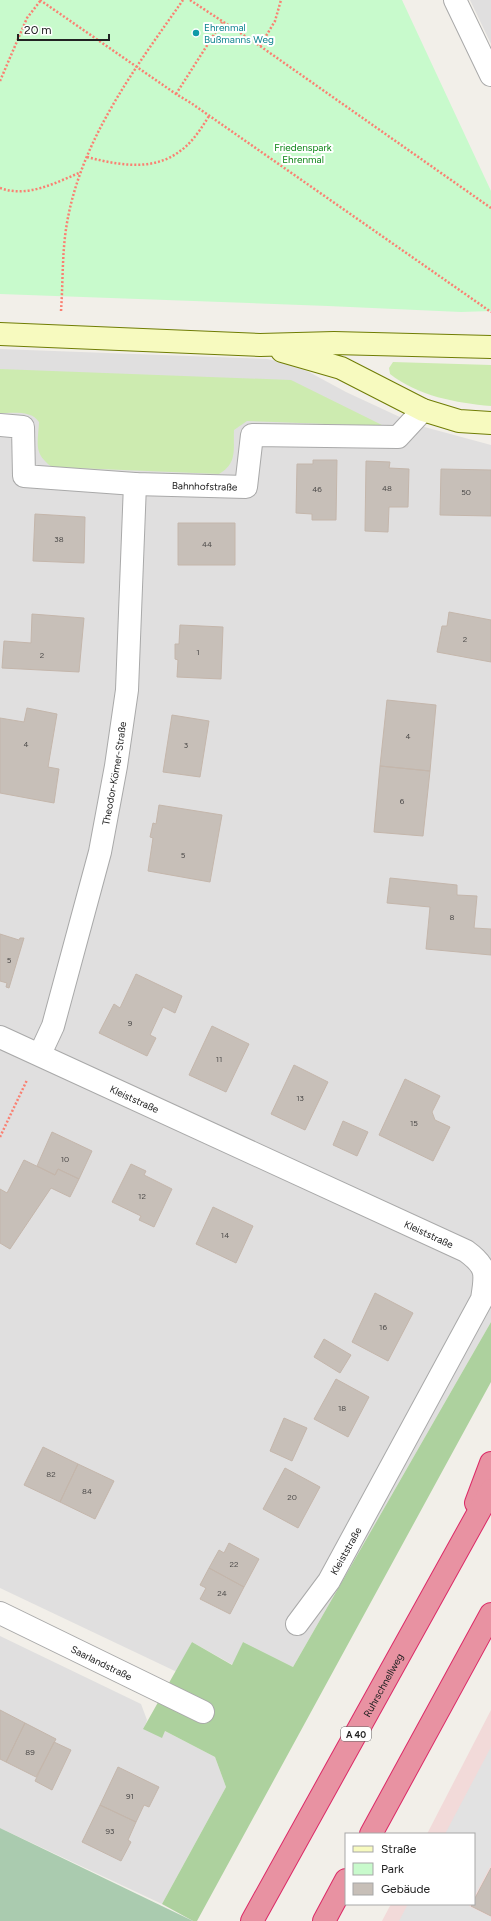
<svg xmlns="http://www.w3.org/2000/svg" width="491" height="1921" font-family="Figtree,sans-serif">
<rect width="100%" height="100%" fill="#f2efe9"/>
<path fill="#e0dfdf" d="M470 0H491V44Z
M0 349 267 359 287 363 309 372 346 392 417 425 491 445V1322L293 1667 243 1642 233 1665 192 1642 177 1672 0 1588Z
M0 1636 141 1704 147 1720 144 1729 165 1731 215 1757 226 1787 162 1904 0 1828Z"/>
<path fill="#f2dad9" d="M491 1710V1921H382L391 1904H474V1834H427Z"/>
<path fill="#cdebb0" d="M393 362 491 365V406C456 403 418 396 390 374L389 368Z
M0 369 291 380 382 425 380 426 247 421 234 430C233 449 238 463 219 474L52 467C33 453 38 444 39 422 32 410 12 413 0 413Z"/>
<path fill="#add19e" d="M491 1322V1382L197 1921H193L162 1904 226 1787 215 1757 165 1731 162 1738 143 1729 192 1642 232 1665 243 1642 293 1667Z"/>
<path fill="#aacbaf" d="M0 1828 193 1921H0Z"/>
<path fill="#c8facc" d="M0 0H402L491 191V311L461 312 328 306 0 294Z"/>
<path fill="#e2e2e2" d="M491 1747V1865L474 1897V1834H445Z
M408 1904H470L469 1906 491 1917V1921H399Z"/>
<path fill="#c7bfb8" stroke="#c4b6ab" d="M313 460H337L336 520H312V514L296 513 297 464H313Z
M366 461 390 462 389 468 409 469 408 507H389L388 532 365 531Z
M441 469 491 470V516L440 515Z
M35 514 85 517 84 563 33 561Z
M178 523H235V565H178Z
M449 612 491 620V662L437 652 442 626H447Z
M32 614 84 618 79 672 2 668 4 641 31 643Z
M180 625 223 627 221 679 177 677 178 660 175 659V644H179Z
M387 700 436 705 430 771 380 766Z
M27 708 57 714 48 767 59 769 54 803 0 793V718L24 722Z
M172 715 209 721 200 777 163 772Z
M380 766 430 771 423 836 374 832Z
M159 805 222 815 210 882 148 871 153 838 150 837 153 823 156 824Z
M390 878 457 885V895L477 896 474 928 491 929V955L426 949 430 907 387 903Z
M0 934 19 940 20 938H24L9 988 6 987 7 983 0 981Z
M136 974 182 996 175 1013 163 1007 150 1035 156 1038 147 1056 99 1033 114 1004 120 1008Z
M212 1026 249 1044 226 1092 189 1075Z
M294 1065 328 1082 305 1130 271 1114Z
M405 1079 440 1096 432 1112 435 1120 450 1127 433 1161 379 1135Z
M343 1121 368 1132 357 1156 333 1145Z
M52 1132 92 1151 79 1179 58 1169 55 1175 37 1166Z
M24 1160 55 1175 58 1169 79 1179 70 1197 51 1188 10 1249 0 1243V1189L7 1193Z
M131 1164 146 1171 144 1175 172 1189 154 1227 139 1220 141 1216 112 1202Z
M213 1207 253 1226 236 1263 196 1244Z
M375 1293 413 1313 388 1361 352 1342Z
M324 1339 351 1355 340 1373 314 1357Z
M336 1379 369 1397 348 1437 314 1419Z
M284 1418 307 1428 292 1461 270 1451Z
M43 1447 78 1464 60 1502 24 1485Z
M78 1464 114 1481 95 1519 60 1502Z
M285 1468 320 1487 298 1528 263 1509Z
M229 1543 259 1559 244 1587 209 1568 219 1550 224 1553Z
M209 1568 244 1587 230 1614 200 1599 206 1588 200 1585Z
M0 1710 25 1723 6 1762 0 1759Z
M25 1723 56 1739 36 1777 6 1762Z
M54 1742 71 1750 52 1790 35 1781Z
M118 1767 159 1787 149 1807 144 1805 136 1822 100 1805Z
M100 1805 136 1822 128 1840 131 1842 121 1861 82 1842Z
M491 1868V1916L471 1906 474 1904V1900Z"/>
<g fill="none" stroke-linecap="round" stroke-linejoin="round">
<g stroke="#a9a9a9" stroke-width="24">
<g id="street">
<path d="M455 0 491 75"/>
<path id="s1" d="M0 425 23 427 24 476 135 484 246 487 252 435 398 437 423 410"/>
<path id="s2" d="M0 1037 466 1251C488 1267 486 1274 482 1299L329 1581 297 1624"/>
<path id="s3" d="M40 1054 53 1026 100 852 116 766 127 690 135 484"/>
<path id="s4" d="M0 1613 203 1712"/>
</g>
</g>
<g stroke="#707d05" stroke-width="24">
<path id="secondary" d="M0 334 260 345 334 343 491 347
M282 351 341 368 423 410 459 421 491 423"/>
</g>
<g stroke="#dc2a67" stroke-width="24">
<g id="highway">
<path d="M476 1503 491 1463"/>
<path d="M371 1834 491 1614"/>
<path id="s5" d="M252 1921 491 1490"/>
<path d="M324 1921 346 1880"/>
</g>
</g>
<path stroke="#fa8072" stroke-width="2.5" stroke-dasharray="2 2" stroke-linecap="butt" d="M40 0 176 94 191 103 491 312
M190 0 260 46 491 208
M260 46 275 21 281 0
M0 81 27 18 41 0
M176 94 222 22
M87 157C125 167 164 173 193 139 199 132 204 124 209 116
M0 188C27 198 55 183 79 173
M61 311C63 284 62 256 66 229 79 142 134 70 183 0
M0 1137 27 1080"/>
<use href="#street" stroke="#fff" stroke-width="22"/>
<use href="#secondary" stroke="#f7fabf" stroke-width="22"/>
<use href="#highway" stroke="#e892a2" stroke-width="22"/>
</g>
<circle fill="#0f9aa8" stroke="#fff" stroke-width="1.5" cx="196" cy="33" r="4"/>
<g text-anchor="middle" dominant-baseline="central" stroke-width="4" stroke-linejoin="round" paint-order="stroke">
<g font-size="8" fill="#4b4948">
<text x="387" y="488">48</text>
<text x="317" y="489">46</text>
<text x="466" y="492">50</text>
<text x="59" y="539">38</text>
<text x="207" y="544">44</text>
<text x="465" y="639">2</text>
<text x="198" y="652">1</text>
<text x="42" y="655">2</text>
<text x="408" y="736">4</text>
<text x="26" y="744">4</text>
<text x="186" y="745">3</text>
<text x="402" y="801">6</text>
<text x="183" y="855">5</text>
<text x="452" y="917">8</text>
<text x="9" y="960">5</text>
<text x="130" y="1023">9</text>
<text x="219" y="1059">11</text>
<text x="300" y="1098">13</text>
<text x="414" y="1123">15</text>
<text x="65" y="1159">10</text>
<text x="142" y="1196">12</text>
<text x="225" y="1235">14</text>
<text x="383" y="1327">16</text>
<text x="342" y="1408">18</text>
<text x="51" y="1474">82</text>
<text x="87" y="1491">84</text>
<text x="292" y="1497">20</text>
<text x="234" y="1564">22</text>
<text x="222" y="1593">24</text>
<text x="30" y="1752">89</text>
<text x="130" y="1796">91</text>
<text x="110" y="1831">93</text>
</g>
<rect fill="#fff" stroke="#646464" stroke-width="1" x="341" y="1727" width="30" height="14" rx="3"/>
<g font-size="9" font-weight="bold" fill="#222">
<text x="356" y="1734">A 40</text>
</g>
<g font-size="10" fill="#0d838f" stroke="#fff" text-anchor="start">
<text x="204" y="27">Ehrenmal<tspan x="204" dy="12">Bußmanns Weg</tspan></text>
</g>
<g font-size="10" fill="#0c8416" stroke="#fff">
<text x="303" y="147">Friedenspark<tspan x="303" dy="12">Ehrenmal</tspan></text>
</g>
<g font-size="10" fill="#222" stroke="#fff">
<text stroke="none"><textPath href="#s1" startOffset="253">Bahnhofstraße</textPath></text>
<text stroke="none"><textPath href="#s3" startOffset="291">Theodor-Körner-Straße</textPath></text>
<text stroke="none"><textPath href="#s2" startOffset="148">Kleiststraße</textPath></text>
<text stroke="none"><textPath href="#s2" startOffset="472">Kleiststraße</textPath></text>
<text transform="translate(346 1551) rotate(-61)">Kleiststraße</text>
<text stroke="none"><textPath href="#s4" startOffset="113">Saarlandstraße</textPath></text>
<text stroke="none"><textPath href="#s5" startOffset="270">Ruhrschnellweg</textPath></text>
</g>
</g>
<rect x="345" y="1833" width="130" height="72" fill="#ffffff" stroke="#a7a7a7"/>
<rect x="353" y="1846" width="20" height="6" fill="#f7fabf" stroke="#a7a7a7"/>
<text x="381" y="1853" font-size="12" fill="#222222">Straße</text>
<rect x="353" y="1863" width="20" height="12" fill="#c8facc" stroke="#a7a7a7"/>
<text x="381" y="1873" font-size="12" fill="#222222">Park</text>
<rect x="353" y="1883" width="20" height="12" fill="#c7bfb8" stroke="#a7a7a7"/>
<text x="381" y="1893" font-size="12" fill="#222222">Gebäude</text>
<path d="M18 34v6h91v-6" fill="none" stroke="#222222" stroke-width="2"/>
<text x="24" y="34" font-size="12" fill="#222222" stroke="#ffffff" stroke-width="3" paint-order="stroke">20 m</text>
</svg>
